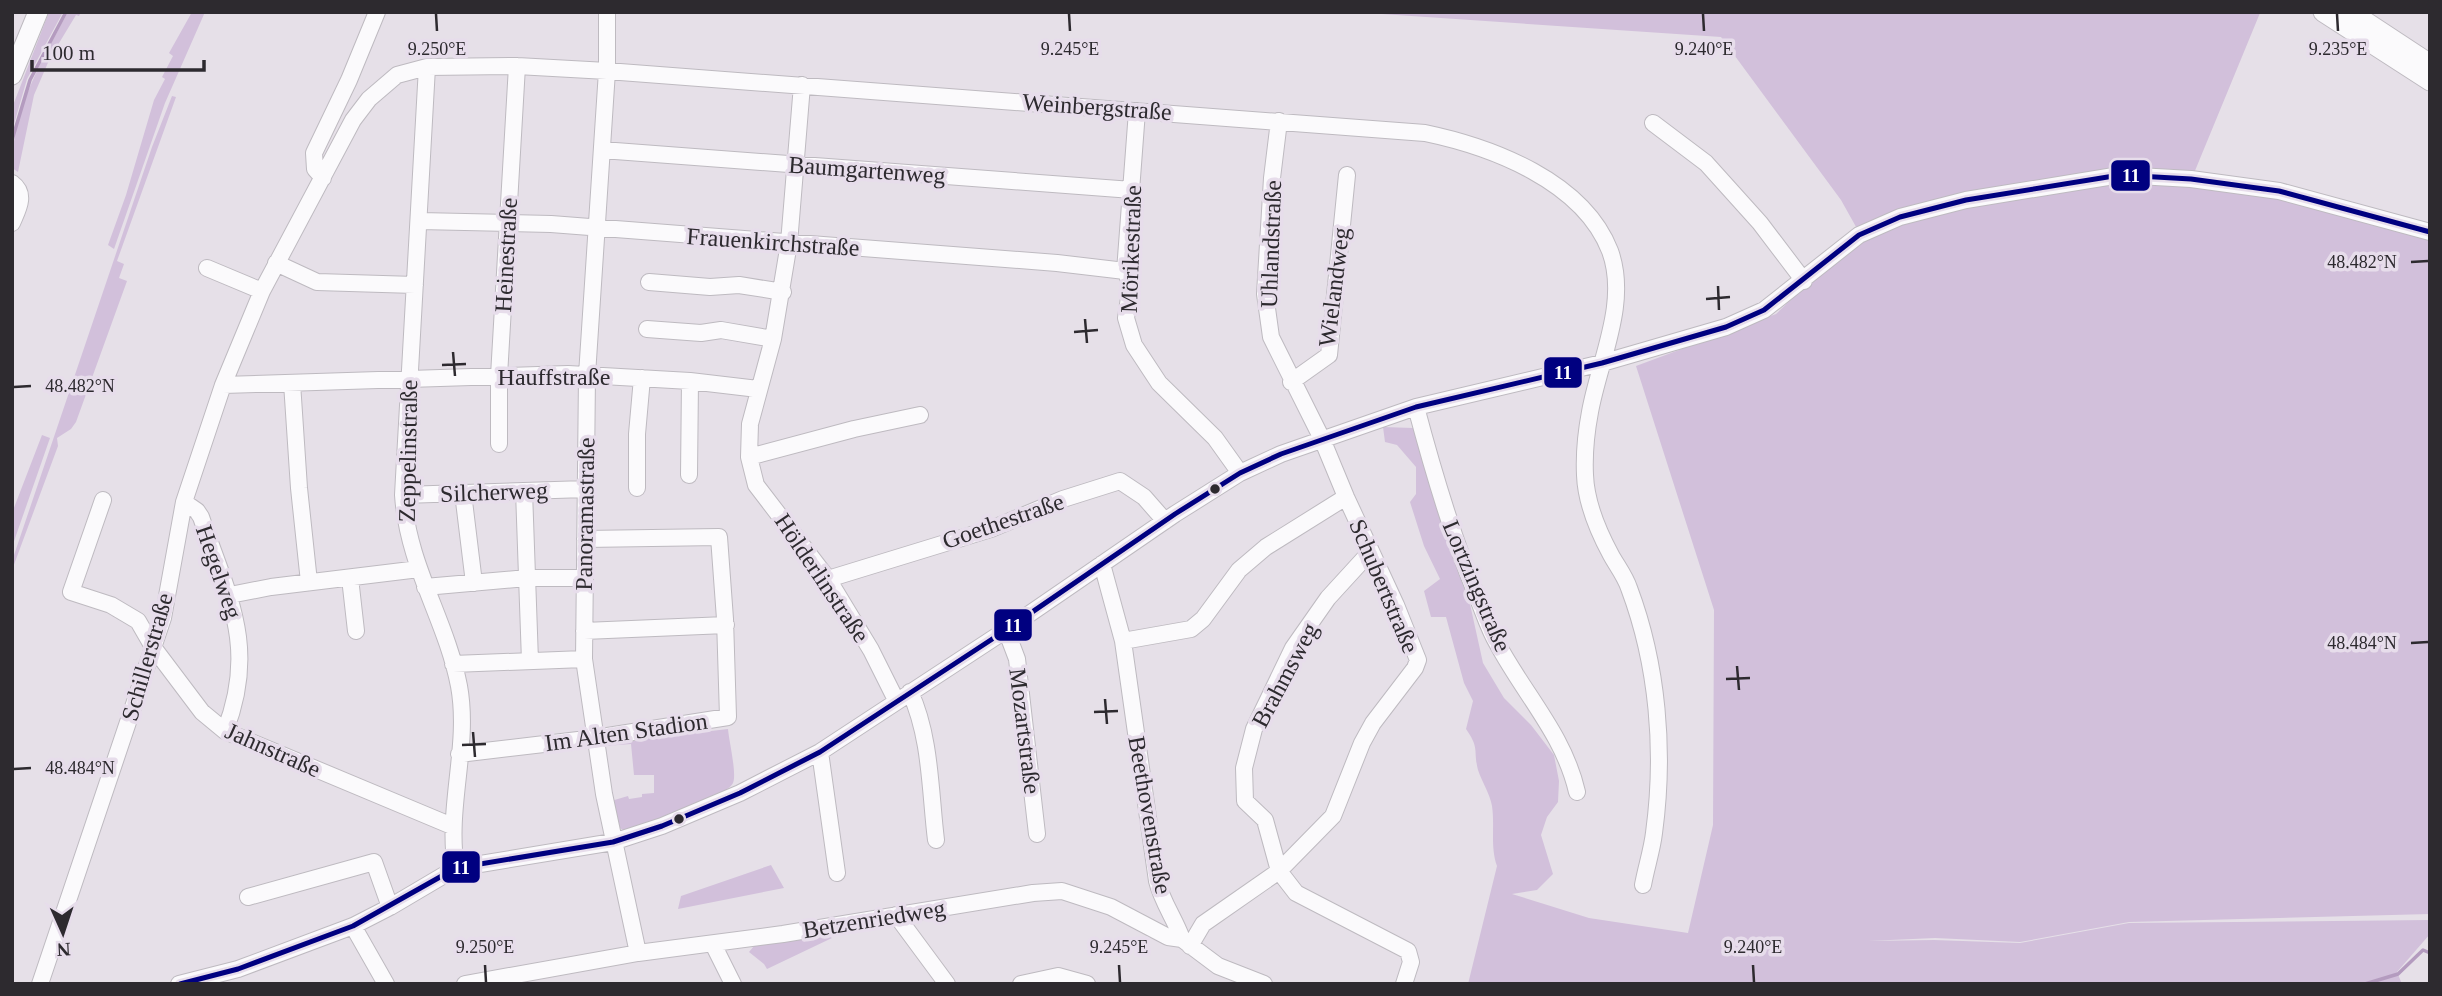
<svg xmlns="http://www.w3.org/2000/svg" width="2442" height="996" font-family="Georgia,serif">
<rect width="100%" height="100%" fill="#e6e0e8"/>
<path fill="#d2c0db" d="M49 12H63L27 79 12 131V108Z
M68 12H81L79 16 76 15 50 58 34 95 18 172 12 168C12 110 41 62 68 12Z
M192 12H205L165 103 114 249 108 245 126 195 154 100 165 79 162 77 173 56 169 53Z
M1352 12 2260 13 2192 178 2120 174 1901 218 2119 177 2277 192 2430 234V914L2129 922 2020 942 1935 938 1868 941 1934 940 2020 943 2129 923 2430 920V934L2397 972 2402 984H1468L1497 866C1490 846 1495 827 1492 806 1490 794 1482 782 1478 770 1473 750 1480 749 1466 729L1473 701 1464 683 1446 617H1431L1424 591 1440 579 1424 546 1410 502 1416 494V467L1397 445 1385 442 1383 427 1413 428 1424 449 1468 595 1483 663 1504 698 1531 725 1554 755 1559 781 1558 802 1547 817 1541 835 1553 874 1537 890 1512 894 1589 918 1688 933 1713 825 1714 610 1636 366 1776 314 1860 234 1841 200 1721 37Z
M172 96 176 97 117 261 124 264 119 278 127 281 76 422 71 429 57 438 58 446 12 570V561L152 147Z
M42 435 50 438 12 547V513Z
M728 729C729 741 737 774 733 783 727 797 646 824 628 831 612 829 613 814 611 801L628 796 629 799 642 797V794L654 793V775H634L631 744 605 746 607 743Z
M771 865 784 888 678 909 681 896Z
M828 936 832 938 767 969 764 964 749 952 754 946Z"/>
<g fill="none" stroke-linecap="round" stroke-linejoin="round">
<path stroke="#b49bbf" stroke-width="3.5" d="M12 140 30 80 66 12
M2365 984 2398 974 2423 950 2430 953"/>
<g stroke="#bebac0" stroke-width="18">
<path id="minor" d="M607 12V71L587 375 584 659 604 794 638 953
M427 67 403 495C408 567 446 619 459 686 470 746 446 807 456 868
M802 85 789 243 773 339 750 424 749 457 756 485 828 579 871 650 896 700
M1137 111 1125 271 1131 284 1126 318 1134 345 1159 383 1215 438 1240 473
M1653 123 1706 163 1760 223 1804 281
M602 150 1132 190
M323 178 315 169 314 153 349 80 377 12
M12 183C27 194 18 209 12 223
M420 221 551 224 1057 263 1125 271
M276 263 317 282 415 285
M207 268 262 291
M649 282 710 287 739 285 783 292
M647 329 701 333 721 330 773 339
M1291 382 1329 355 1347 175
M292 383 299 488 309 582
M223 385 568 374 690 381 758 389
M1416 407C1433 471 1451 533 1476 594 1483 610 1488 628 1497 643 1524 694 1564 735 1577 792
M499 444V376L517 66
M749 457 854 429 920 415
M689 475 690 381
M637 488V434L642 378
M524 491 530 661
M463 493 474 583
M403 495 586 489
M103 500 71 592 111 605 138 621 153 647 202 712 225 731 452 826
M184 502 197 511 201 517C228 596 258 647 225 731
M1371 551 1328 598 1293 648 1254 729 1244 768 1245 801 1265 820 1279 871 1296 893 1408 951 1411 962 1404 984
M1102 564 1123 641 1157 881C1162 902 1175 919 1182 939
M350 578 356 631
M828 579 991 529 1063 499 1120 481 1144 497 1165 521
M425 587 527 578H584
M230 595 271 587 419 569
M1006 630 1017 659 1037 834
M584 631 726 625
M1123 641 1191 629 1203 619 1239 570 1266 547 1346 497
M453 664 584 659
M910 692C931 737 930 792 936 840
M820 752 837 873
M459 754 595 738 728 717 725 619 719 537 585 539
M248 897 374 862 390 907
M896 915 947 984
M353 926 386 984
M713 944 733 984
M1190 946 1203 924 1279 871 1333 816 1362 743 1373 723 1415 668 1418 660 1396 605 1346 497 1322 439 1271 337 1265 294 1272 178 1279 121
M40 984 163 618 184 502 223 385 262 291 353 120 369 99 397 75 427 67 517 66 607 71 1425 133C1492 147 1583 181 1610 251 1629 303 1599 361 1590 412 1586 433 1584 454 1585 475 1586 503 1598 531 1611 555 1617 566 1625 576 1629 588 1658 665 1665 752 1654 833 1652 850 1646 868 1643 885
M179 984 238 969 353 926 390 907 456 868 613 842 662 826 740 793 820 752 1006 630 1175 514 1240 473 1281 454 1416 407 1602 363 1726 327 1764 310 1859 235 1900 217 1966 200 2120 175 2191 179 2279 191 2430 232
M465 984 638 953 783 934 1033 893 1062 891 1111 907 1168 937 1182 939 1218 966 1264 984
M1021 984 1058 976 1087 984"/>
</g>
<g stroke="#bebac0" stroke-width="21">
<path id="major" d="M2323 12 2430 81
M2351 12 2430 64
M12 75 38 12"/>
</g>
<use href="#minor" stroke="#fbfafc" stroke-width="16"/>
<use href="#major" stroke="#fbfafc" stroke-width="19"/>
<g stroke="#e7ddeb" stroke-width="10">
<path id="bus-1" d="M180 984 238 969 353 926 456 868 613 842 662 826 740 793 820 752 1006 630 1175 514 1240 473 1281 454 1416 407 1602 363 1726 327 1764 310 1859 235 1900 217 1966 200 2120 175 2191 179 2279 191 2430 232"/>
</g>
<use href="#bus-1" stroke="#000080" stroke-width="5"/>
</g>
<path fill="none" stroke="#2d2a2f" stroke-width="2.5" d="M436 14 437 31M1069 14 1070 31M1703 14 1704 31M2337 14 2338 31M2411 262 2428 261M1718 286 1719 310M1706 299 1730 297M1085 319 1087 343M1074 332 1098 330M453 352 455 376M442 365 466 364M14 387 31 386M2411 643 2428 642M1737 666 1739 690M1726 679 1750 678M1105 699 1107 724M1094 712 1118 711M473 732 475 757M462 745 486 744M14 769 31 768M485 965 486 982M1119 965 1120 982M1753 965 1754 982"/>
<g fill="#2d2a2f" stroke="#e7ddeb" stroke-width="2.5">
<circle cx="1215" cy="489" r="6"/>
<circle cx="679" cy="819" r="6"/>
</g>
<g text-anchor="middle" dominant-baseline="central" stroke-width="7" stroke-linejoin="round" paint-order="stroke">
<g font-size="24" fill="#2d2a2f" stroke="#e7ddeb">
<text transform="translate(1097 107) rotate(4)">Weinbergstraße</text>
<text transform="translate(867 170) rotate(4)">Baumgartenweg</text>
<text transform="translate(773 242) rotate(4)">Frauenkirchstraße</text>
<text transform="translate(1271 244) rotate(-88)">Uhlandstraße</text>
<text transform="translate(1131 249) rotate(-88)">Mörikestraße</text>
<text transform="translate(506 255) rotate(-87)">Heinestraße</text>
<text transform="translate(1334 287) rotate(-83)">Wielandweg</text>
<text x="554" y="377">Hauffstraße</text>
<text transform="translate(408 451) rotate(-89)">Zeppelinstraße</text>
<text transform="translate(494 492) rotate(-2)">Silcherweg</text>
<text transform="translate(585 514) rotate(-89)">Panoramastraße</text>
<text transform="translate(1003 521) rotate(-19)">Goethestraße</text>
<text transform="translate(219 572) rotate(71)">Hegelweg</text>
<text transform="translate(822 578) rotate(56)">Hölderlinstraße</text>
<text transform="translate(1384 586) rotate(67)">Schubertstraße</text>
<text transform="translate(1477 586) rotate(67)">Lortzingstraße</text>
<text transform="translate(147 657) rotate(-74)">Schillerstraße</text>
<text transform="translate(1285 675) rotate(-62)">Brahmsweg</text>
<text transform="translate(1025 731) rotate(83)">Mozartstraße</text>
<text transform="translate(626 732) rotate(-8)">Im Alten Stadion</text>
<text transform="translate(273 750) rotate(24)">Jahnstraße</text>
<text transform="translate(1150 815) rotate(80)">Beethovenstraße</text>
<text transform="translate(874 919) rotate(-9)">Betzenriedweg</text>
</g>
</g>
<g font-size="18" text-anchor="middle" fill="#2d2a2f" stroke="#e7ddeb" stroke-width="7" stroke-linejoin="round" paint-order="stroke">
<text x="437" y="55">9.250°E</text>
<text x="1070" y="55">9.245°E</text>
<text x="1704" y="55">9.240°E</text>
<text x="2338" y="55">9.235°E</text>
<text x="2362" y="268">48.482°N</text>
<text x="80" y="392">48.482°N</text>
<text x="2362" y="649">48.484°N</text>
<text x="80" y="774">48.484°N</text>
<text x="485" y="953">9.250°E</text>
<text x="1119" y="953">9.245°E</text>
<text x="1753" y="953">9.240°E</text>
</g>
<g stroke="#e7ddeb" stroke-width="2.5">
<rect x="2110" y="159" width="41" height="33" rx="7" fill="#000080"/>
<rect x="1543" y="356" width="40" height="33" rx="7" fill="#000080"/>
<rect x="993" y="608" width="40" height="34" rx="7" fill="#000080"/>
<rect x="441" y="850" width="40" height="34" rx="7" fill="#000080"/>
</g>
<g font-size="19" text-anchor="middle" font-weight="bold" fill="#fff">
<text x="2131" y="182">11</text>
<text x="1563" y="379">11</text>
<text x="1013" y="632">11</text>
<text x="461" y="874">11</text>
</g>
<rect width="2442" height="996" fill="none" stroke="#2d2a2f" stroke-width="28"/>
<g transform="translate(63 933) rotate(177)" stroke="#e7ddeb" stroke-width="5" paint-order="stroke">
<path d="M0-5L12 26L0 18L-12 26Z" fill="#2d2a2f"/>
<text y="-10" font-size="19" font-weight="bold" text-anchor="middle" fill="#2d2a2f">N</text>
</g>
<path d="M32 60v10h172v-10" fill="none" stroke="#2d2a2f" stroke-width="3.5"/>
<text x="42" y="60" font-size="21" fill="#2d2a2f" stroke="#e7ddeb" stroke-width="5" paint-order="stroke">100 m</text>
</svg>
